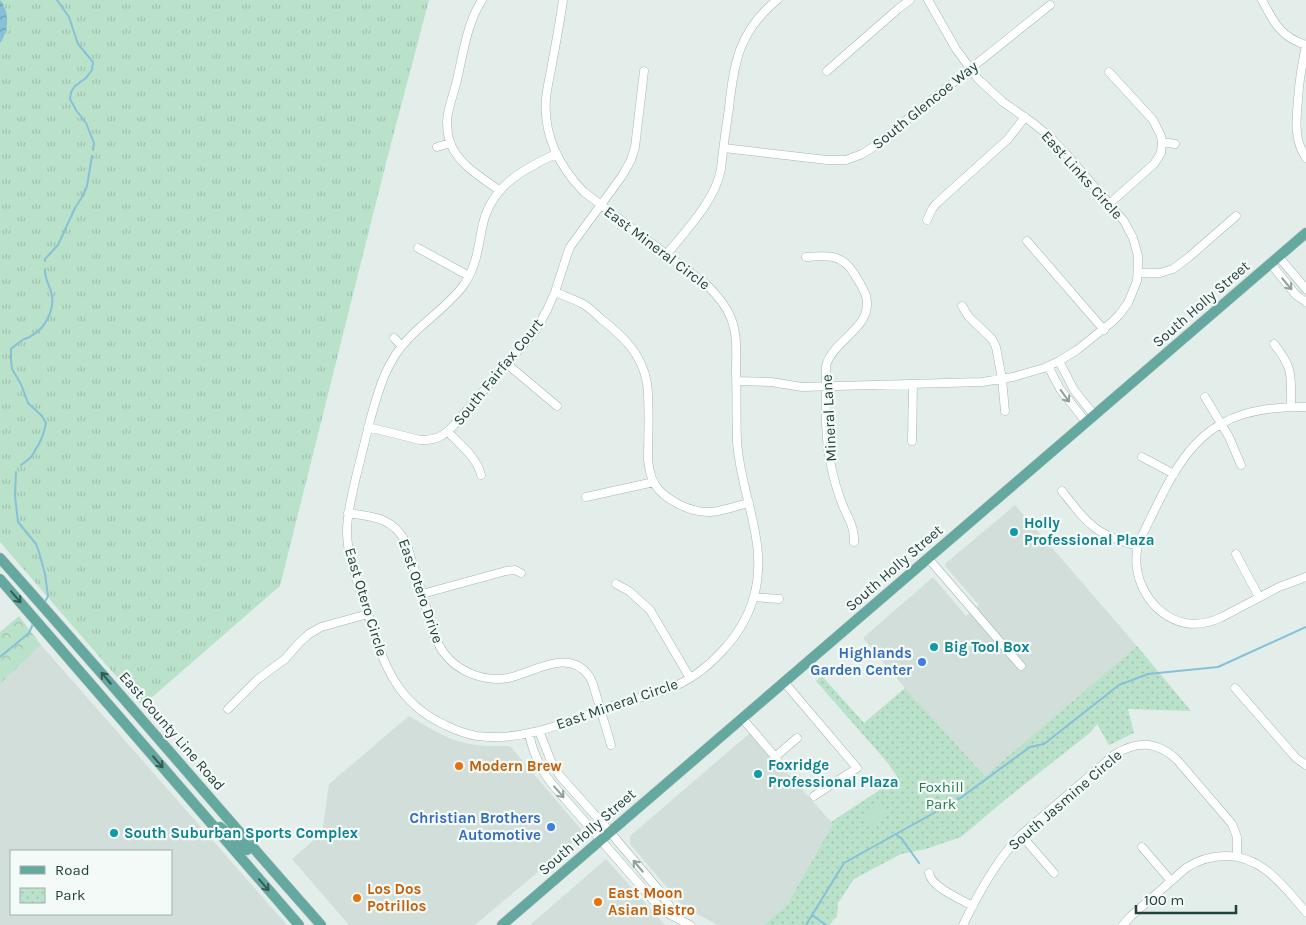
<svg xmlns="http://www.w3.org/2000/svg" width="1306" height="925" font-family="Karla,sans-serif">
<defs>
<pattern id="grass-tufts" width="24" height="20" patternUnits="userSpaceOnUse" patternTransform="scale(1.25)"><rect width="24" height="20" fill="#bae1ca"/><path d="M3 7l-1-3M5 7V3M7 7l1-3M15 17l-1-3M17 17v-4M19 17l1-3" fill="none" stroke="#a0c2ae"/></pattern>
<pattern id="forest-crowns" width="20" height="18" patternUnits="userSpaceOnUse" patternTransform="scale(1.25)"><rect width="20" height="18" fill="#bae1ca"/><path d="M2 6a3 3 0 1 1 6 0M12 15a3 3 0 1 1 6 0" fill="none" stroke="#a0c2ae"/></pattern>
<pattern id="park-dots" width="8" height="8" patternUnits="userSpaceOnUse" patternTransform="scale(1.25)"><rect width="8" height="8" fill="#bae1ca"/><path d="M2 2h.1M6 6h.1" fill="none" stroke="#a0c2ae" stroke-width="1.8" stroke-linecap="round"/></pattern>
<pattern id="water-waves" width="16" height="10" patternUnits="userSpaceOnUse" patternTransform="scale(1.25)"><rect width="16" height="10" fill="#86c1d8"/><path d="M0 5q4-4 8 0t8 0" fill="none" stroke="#6d9eb0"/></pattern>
</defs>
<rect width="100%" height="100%" fill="#e3eeeb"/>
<path fill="#d1deda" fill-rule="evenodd" d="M1015 505 1137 646 985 776 905 688 863 638 933 577 966 616 979 605 945 566 946 563Z
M41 645 287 925H0V684ZM11 851H171V914H11Z
M409 716 431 729 451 739 469 744 485 746H510L584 833 475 925H349L292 859 322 833 329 784Z
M751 732 833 824 787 905 764 925H718L688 909 681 904 630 844V836Z
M606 859 665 925H530Z"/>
<path fill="url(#grass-tufts)" d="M0 0H429L387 159 280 586 142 706 0 542Z"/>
<path fill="url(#forest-crowns)" d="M19 616 41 645 0 684V632Z"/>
<path fill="url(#park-dots)" d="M1137 646 1191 711 1128 709 1134 733 1109 745 1097 724 1091 732 1006 799 961 837 926 849 901 854 854 879 838 903 837 917 833 920 830 925H764L787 905 833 824 831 822 898 778 887 762 816 681 822 676 864 723 905 688 985 776Z"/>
<path fill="#bae1ca" d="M878 803 886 812 871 825 863 816Z"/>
<path fill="url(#water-waves)" d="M0 0C10 12 9 31 0 43Z"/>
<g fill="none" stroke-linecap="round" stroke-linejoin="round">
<path stroke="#86c1d8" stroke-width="2" d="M57 0 69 17 78 44 93 62 92 70 86 78 75 86 71 92 70 99 76 110 86 123 94 143 93 150
M45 261V259L58 245 75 208 82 197 87 186 92 156
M21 465C24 463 28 460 31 457 39 444 43 439 46 423L42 416 28 403 21 384 12 369 11 360V349C15 346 19 342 24 339 26 338 29 338 31 336 45 329 54 311 52 296 51 287 44 279 45 269
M16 472 15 496 18 522 36 544 39 552 45 574 48 596 45 602
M0 657 29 633 33 624
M897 835 902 839 919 863
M812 915 826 925
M806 925 844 863 959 799 1030 747 1044 744 1119 685 1148 674 1218 667 1306 627"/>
<g stroke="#a5b7b3" stroke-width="9">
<path id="minor" d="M482 0C467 23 463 54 457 80 454 93 448 107 447 121 447 130 448 139 452 147 462 167 483 178 500 191
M1262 0C1274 22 1280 37 1306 45
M1306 45C1302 64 1299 81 1298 100 1296 121 1294 140 1306 158
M827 71 898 9 910 0
M1162 142 1175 144
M437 147 450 143
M724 148 827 160H846L862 154 878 144 904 122 1050 5
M556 154C521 170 490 187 482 228 478 249 476 268 463 286 448 306 426 320 409 338 387 360 379 388 371 417 366 437 361 457 356 477 352 495 347 513 347 531 347 556 357 581 365 604 381 655 391 700 445 725 455 730 466 734 477 736 523 742 567 722 609 707 629 700 649 696 668 689 706 675 744 635 754 596 769 542 740 494 737 441 736 418 737 395 736 373 736 354 738 336 731 318 726 305 717 295 707 285L584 192C559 167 543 134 546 99 547 87 550 76 552 64 556 43 560 21 563 0
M1109 204 1154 164 1161 153 1162 142 1161 136 1153 120 1109 72
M927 220 932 209 937 203 998 148 1008 139 1025 117
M1027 241 1104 330
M418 248 469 276
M667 254C687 229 715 201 721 169 723 149 726 128 729 108 734 62 739 31 777 0
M806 257C828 255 843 254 855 275 859 282 864 289 866 296 874 328 833 339 826 366 826 397 824 430 830 461 833 476 837 491 843 506 848 518 855 528 854 542
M1279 257 1306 289
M1271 264 1296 295 1306 302
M1138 273H1160L1173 269 1189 257 1236 216
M555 292C564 296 574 299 583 304 590 308 596 314 601 319 623 336 642 354 647 383 650 407 648 436 648 460 649 468 650 476 654 483 664 500 691 513 711 512 723 511 736 506 749 503
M962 306 969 317 992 339 996 347 1002 379 1005 411
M394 338 402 346
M1274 344C1294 369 1291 376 1291 407
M1059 361 1074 390 1094 415
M507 364 557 406
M1048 366 1060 389 1086 422
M736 381 771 382 802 387 982 382 1013 377 1044 368 1059 361 1077 350 1112 322 1119 315 1128 303 1137 281 1138 264V256L1133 238 1124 221 1068 156 1049 136 1033 123 1003 102 978 79 956 49 928 0
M1205 397 1229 437 1241 465
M1306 407C1200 405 1181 455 1140 540 1127 573 1150 616 1185 623 1197 625 1209 623 1220 618L1279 587 1306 577
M368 427 420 440C435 441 444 436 454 425L536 330 547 310 555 292 567 255 570 247 622 176 631 160 635 147 644 71
M448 432C459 443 478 459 481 475
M912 441 913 384
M1142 457 1174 474
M1062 491C1088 524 1095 535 1138 546
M586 497 654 482
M348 513C375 517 391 517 406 542 412 561 418 580 424 600 429 618 433 638 444 653 458 672 484 682 508 678 533 673 569 647 589 676 594 683 595 693 598 701 602 716 607 730 611 745
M1236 554 1259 597
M928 558 1021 666
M616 584 629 591 650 610 690 678
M422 594 506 571 515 570 521 573
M754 597 779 599
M784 682 857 768 814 796
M1235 688 1290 751 1296 758 1306 765
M228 709 258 679 285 659 299 643 309 634 321 627 368 614
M742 718 777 759
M539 731 551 761 560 776 610 832 658 889 677 917
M529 734C533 752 540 769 552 784L659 907 667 913 690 925
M775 757 797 738
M1021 835 1054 873
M1142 847 1171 881
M929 873C931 887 960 899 973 906
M963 925C978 894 997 859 1021 835L1114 755C1137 740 1158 741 1178 761L1232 824 1237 837V856
M1123 925 1131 916 1186 868C1198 860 1211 856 1226 856 1263 856 1284 887 1306 912"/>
</g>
<g stroke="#c1cac9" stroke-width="11">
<path id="major" d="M0 558C108 679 213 803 321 925
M0 579 299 925
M220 827 242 845 247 850
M502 925 1306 233"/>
</g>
<use href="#minor" stroke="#fff" stroke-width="8"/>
<use href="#major" stroke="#64a89f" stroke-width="10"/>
</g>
<defs><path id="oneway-shaft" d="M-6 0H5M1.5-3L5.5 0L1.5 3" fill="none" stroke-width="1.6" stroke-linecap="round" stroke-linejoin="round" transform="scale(1.25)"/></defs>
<g stroke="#90a09e">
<use href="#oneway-shaft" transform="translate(1287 284) rotate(50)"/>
<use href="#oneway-shaft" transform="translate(1065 396) rotate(54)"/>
<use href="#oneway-shaft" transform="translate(559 792) rotate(49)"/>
<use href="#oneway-shaft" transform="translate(638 866) rotate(-130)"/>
</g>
<g stroke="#325b56">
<use href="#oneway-shaft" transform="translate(16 597) rotate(49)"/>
<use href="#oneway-shaft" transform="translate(106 678) rotate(-130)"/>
<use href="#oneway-shaft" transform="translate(158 762) rotate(49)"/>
<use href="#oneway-shaft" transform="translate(264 885) rotate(49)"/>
</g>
<g fill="#0f9aa8" stroke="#f4faf8" stroke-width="2">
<circle cx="1014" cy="532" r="5"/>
<circle cx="934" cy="647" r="5"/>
<circle cx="758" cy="774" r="5"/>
<circle cx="114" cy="833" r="5"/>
</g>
<g fill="#3f7fe0" stroke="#f4faf8" stroke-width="2">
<circle cx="922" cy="662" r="5"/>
<circle cx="551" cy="827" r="5"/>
</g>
<g fill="#e8710a" stroke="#f4faf8" stroke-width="2">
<circle cx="459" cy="766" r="5"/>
<circle cx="357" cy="898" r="5"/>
<circle cx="598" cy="902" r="5"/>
</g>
<g text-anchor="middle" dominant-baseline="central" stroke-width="4.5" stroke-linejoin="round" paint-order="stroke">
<g font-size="15" fill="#21413d" stroke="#f4faf8">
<text transform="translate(925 105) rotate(-39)">South Glencoe Way</text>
<text transform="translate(1082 175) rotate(48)">East Links Circle</text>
<text transform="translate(657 248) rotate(37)">East Mineral Circle</text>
<text transform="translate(1201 304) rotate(-41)">South Holly Street</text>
<text transform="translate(498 372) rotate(-51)">South Fairfax Court</text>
<text transform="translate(829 418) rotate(-93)">Mineral Lane</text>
<text transform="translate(894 568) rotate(-41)">South Holly Street</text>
<text transform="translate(421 591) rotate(71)">East Otero Drive</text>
<text transform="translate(366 602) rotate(73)">East Otero Circle</text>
<text transform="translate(617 704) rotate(-19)">East Mineral Circle</text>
<text transform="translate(172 731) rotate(49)">East County Line Road</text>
<text transform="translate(1065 800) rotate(-41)">South Jasmine Circle</text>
<text transform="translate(587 832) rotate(-41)">South Holly Street</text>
</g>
<g font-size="15" font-weight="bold" fill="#0d838f" stroke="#f4faf8" text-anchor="start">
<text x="1024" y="523">Holly<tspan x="1024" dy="17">Professional Plaza</tspan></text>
<text x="944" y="647">Big Tool Box</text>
<text x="768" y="765">Foxridge<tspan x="768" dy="17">Professional Plaza</tspan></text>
<text x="124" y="833">South Suburban Sports Complex</text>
</g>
<g font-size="15" font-weight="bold" fill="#366cbe" stroke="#f4faf8" text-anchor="end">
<text x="912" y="653">Highlands<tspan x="912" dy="17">Garden Center</tspan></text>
<text x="541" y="818">Christian Brothers<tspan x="541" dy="17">Automotive</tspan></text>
</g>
<g font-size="15" font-weight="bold" fill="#c56008" stroke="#f4faf8" text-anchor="start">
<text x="469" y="766">Modern Brew</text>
<text x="367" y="889">Los Dos<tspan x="367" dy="17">Potrillos</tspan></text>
<text x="608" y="893">East Moon<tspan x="608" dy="17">Asian Bistro</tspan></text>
</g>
<g font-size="15" fill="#277c53" stroke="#f4faf8">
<text x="941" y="787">Foxhill<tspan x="941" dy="17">Park</tspan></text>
</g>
</g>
<rect x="10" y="850" width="162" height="65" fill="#f4faf8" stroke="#a0b0ad"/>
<rect x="20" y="866" width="25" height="8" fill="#64a89f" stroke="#a0b0ad"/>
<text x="55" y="875" font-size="15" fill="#21413d">Road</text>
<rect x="20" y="888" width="25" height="15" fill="url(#park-dots)" stroke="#a0b0ad"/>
<text x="55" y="900" font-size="15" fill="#21413d">Park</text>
<path d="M1136 905v8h100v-8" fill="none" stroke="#21413d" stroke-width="2.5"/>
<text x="1144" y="905" font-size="15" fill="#21413d" stroke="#f4faf8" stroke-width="4" paint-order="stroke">100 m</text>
</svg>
